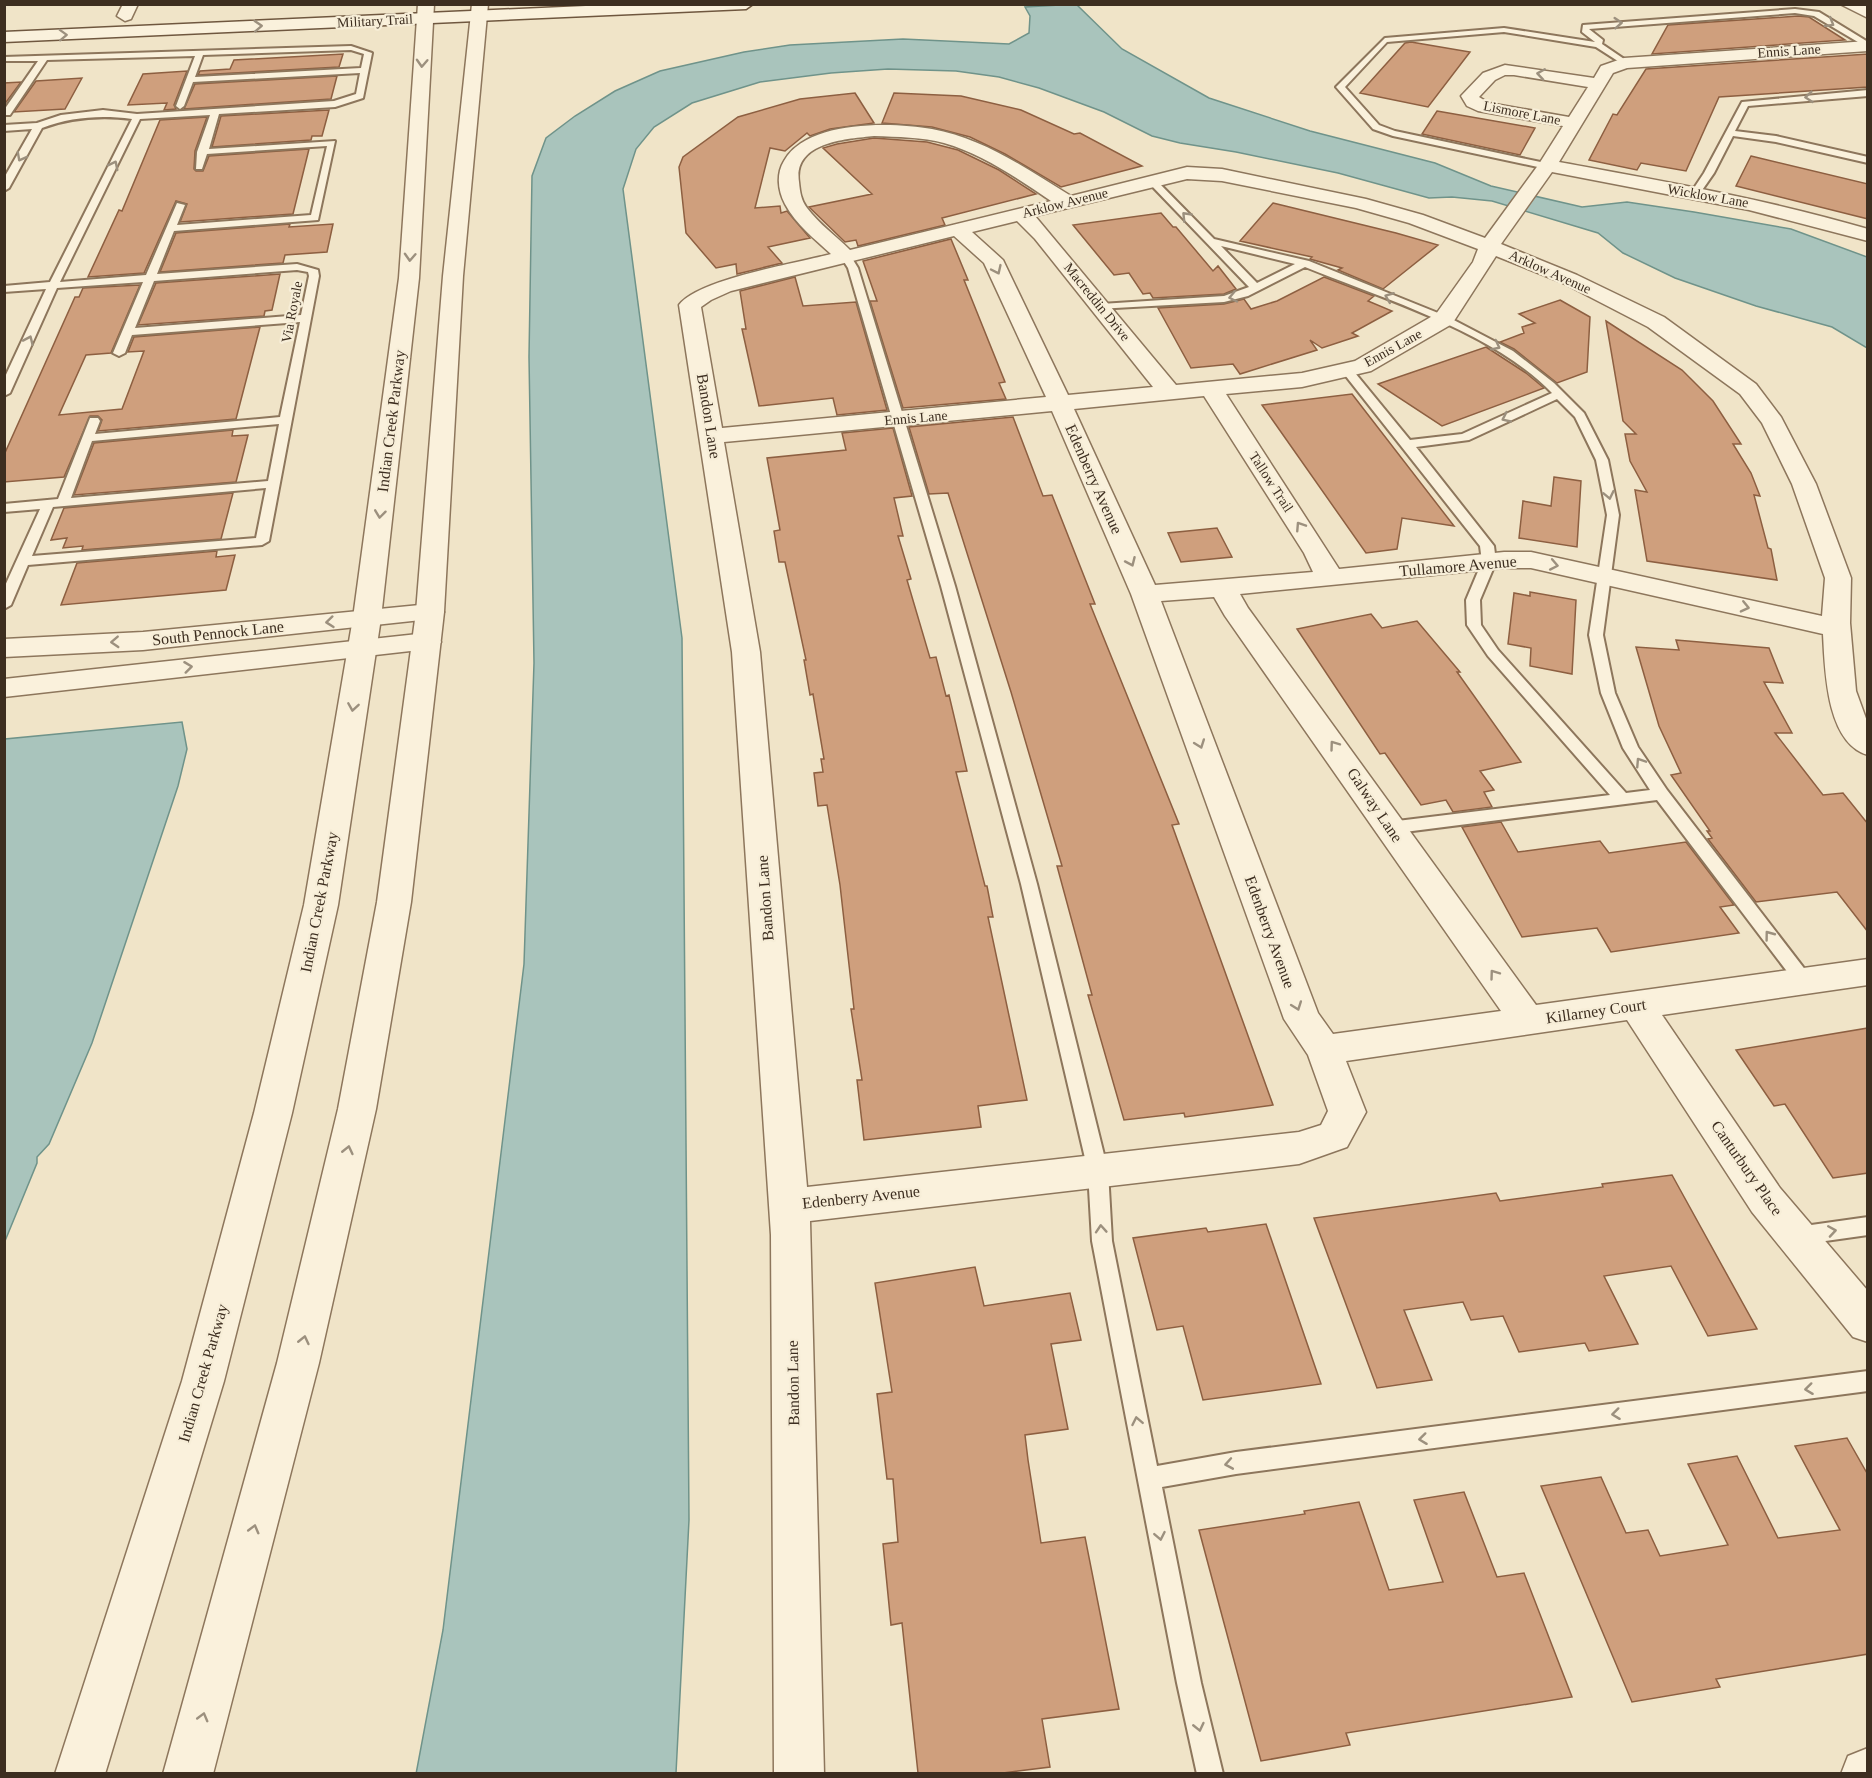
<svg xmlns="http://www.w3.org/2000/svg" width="1872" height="1778" font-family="Georgia,serif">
<rect width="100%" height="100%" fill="#f0e4c8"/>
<path fill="#a9c4bc" stroke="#6f938a" stroke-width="1.5" d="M1060 5H1077L1122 49 1209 98 1310 131 1435 163 1491 186 1582 207 1627 202 1694 212 1791 229 1867 257V348L1832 327 1756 306 1675 278 1623 253 1598 233 1492 201 1452 197 1429 198 1338 173 1236 152 1180 143 1152 136 1104 112 1039 88 999 77 956 71 888 69 831 73 760 82 692 103 654 127 636 149 623 189 682 638 689 1520 676 1773 416 1774 443 1630 524 964 534 663 529 357 532 176 546 138 575 116 615 91 660 71 744 52 790 45 903 39 1009 44 1029 33 1030 16 1025 7Z
M182 722 187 749 178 786 92 1043 49 1144 37 1157V1163L5 1241V739Z"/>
<path fill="#cf9f7d" stroke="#8d5f41" stroke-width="1.5" d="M1798 16 1809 17 1845 40 1652 54 1668 25Z
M1411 42 1470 52 1428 107 1360 93 1405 43Z
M343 54 339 67 198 75 200 71 230 69 234 60Z
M1868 54V87L1719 97 1686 171 1641 163 1637 170 1589 160 1613 114 1617 115 1646 69Z
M187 71 174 105 176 109 164 110 167 103 128 105 143 74Z
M337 76 331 99 184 109 195 84Z
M82 78 65 109 14 112 36 81Z
M21 82 4 105V83Z
M855 93 874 123 830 129 810 136 807 133 785 151 770 148 755 208 780 206 781 213 787 211 810 238 768 247 782 263 737 274 736 264 716 268 686 233 679 167 683 157 738 117 800 99Z
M894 93 961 96 1021 110 1074 134 1080 133 1142 166 1061 187 1005 154 970 137 932 127 882 123Z
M329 110 322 136H312L311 140 212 147 221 116Z
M1437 111 1535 128 1520 155 1422 134Z
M207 117 195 151 194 169 196 171H203L209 156 309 149 293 214 180 222 187 204 176 201 144 273 88 277 119 210 122 211 160 120Z
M874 138 927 142 958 150 999 170 1036 194 942 218 945 225 858 246 856 240 845 242 809 207 872 194 823 148 837 144Z
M1751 156 1868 184V219L1736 186Z
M1273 203 1396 233 1438 245 1383 289 1338 270 1342 268 1310 259 1312 257 1240 241Z
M1161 213 1173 227H1176L1213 271 1218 266 1236 289 1224 294 1153 298 1150 293 1143 294 1129 273 1114 275 1073 225Z
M290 224 289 227 333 224 327 252 285 255 283 263 160 272 176 233Z
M951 239 968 280H964L1005 382 999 383 1006 399 903 408 870 301H877L863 261Z
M280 274 272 310 265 311 264 316 138 325 156 283Z
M795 277 803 306 856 302 887 410 837 415 833 398 759 406 742 329H746L740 291Z
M1324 277 1374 296 1368 301 1392 311 1352 333 1358 336 1322 348 1310 340 1317 350 1240 374 1233 364 1191 368 1158 308 1224 304 1244 299 1251 309 1277 301Z
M140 285 111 353 86 355 59 415 122 409 144 351 128 352 134 337 260 327 236 419 98 431 102 420 98 416H90L64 477 4 482V455L75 297H79L83 288Z
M1560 300 1590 317 1587 372 1557 383 1514 349 1500 342 1524 333 1522 327 1535 323 1519 314Z
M1606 321 1682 370 1713 401 1741 444H1733L1751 473 1760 496 1754 495 1768 548 1771 549 1777 580 1647 561 1635 490 1647 492 1630 461 1625 434H1636L1623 421Z
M1486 347 1526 373 1544 388 1442 426 1378 384Z
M1352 394 1454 526 1402 518 1397 549 1366 553 1262 405Z
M1013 417 1043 496 1052 495 1095 604H1090L1179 824 1172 825 1273 1105 1185 1117 1184 1113 1124 1120 1088 995H1092L1057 866H1062L1011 692 948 493 929 494 909 427Z
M893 428 912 496 894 498 903 536H898L911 579 907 580 930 658 936 657 946 696 949 695 967 771 956 772 985 886H987L993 917H988L1027 1100 978 1106 981 1127 864 1140 857 1080H862L851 1009H854L840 885 827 805 818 806 814 773 823 772 821 759H824L813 694 810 695 804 660H806L785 562H779L774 531 780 530 767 458 846 450 842 433Z
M233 430 232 436 248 435 236 482 74 495 94 443Z
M1554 477 1581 481 1577 547 1519 538 1523 501 1551 506Z
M233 493 221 539 82 550 83 546 63 548 67 538 51 540 64 508Z
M1217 528 1232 557 1181 562 1168 533Z
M217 551 216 557 235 555 226 590 61 605 77 563Z
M1530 592 1576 600 1572 674 1530 666 1531 648 1508 644 1514 593 1530 596Z
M1371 614 1382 628 1417 621 1460 672H1457L1521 762 1480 771 1494 790 1484 792 1492 807 1453 812 1446 800 1421 805 1385 753 1380 754 1297 629Z
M1676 640 1769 648 1783 683 1764 682 1792 733H1775L1823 795 1843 793 1868 824V932L1837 892 1756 902 1708 839 1712 838 1707 831H1710L1671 775 1681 773 1659 726 1636 647 1679 650Z
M1501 822 1518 852 1600 841 1609 853 1686 842 1734 905 1720 907 1739 933 1611 952 1597 928 1522 937 1462 827Z
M1868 1028V1173L1833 1178 1785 1104 1774 1106 1736 1050Z
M1672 1175 1757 1329 1708 1336 1671 1266 1604 1276 1638 1344 1589 1351 1585 1343 1519 1352 1503 1316 1471 1320 1463 1302 1404 1310 1432 1380 1377 1388 1314 1218 1496 1193 1500 1201 1603 1187 1602 1184Z
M1266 1224 1321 1384 1203 1400 1183 1326 1157 1330 1133 1238 1206 1228 1208 1232Z
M975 1267 984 1306 1070 1293 1081 1340 1051 1344 1068 1429 1025 1435 1028 1460 1041 1543 1085 1537 1119 1709 1042 1719 1050 1767 1003 1773H918L902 1623 891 1625 883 1544 898 1542 893 1479H887L877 1394 892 1392 875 1283Z
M1847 1438 1868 1475V1654L1716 1679 1720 1687 1632 1702 1541 1486 1601 1477 1626 1533 1648 1530 1660 1556 1728 1545 1688 1464 1737 1456 1778 1538 1840 1530 1795 1446Z
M1464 1492 1497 1577 1524 1573 1572 1697 1346 1733 1350 1745 1261 1761 1199 1530 1305 1514 1304 1511 1359 1502 1389 1590 1443 1582 1414 1500Z"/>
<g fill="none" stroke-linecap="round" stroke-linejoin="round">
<g stroke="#8d765c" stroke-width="4">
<path id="service" d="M1795 9 1819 12 1868 42V48L1814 16 1795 13 1589 29 1603 40 1602 44 1627 61V65H1624L1596 47 1504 32 1387 42 1345 87 1379 125 1395 131 1550 164V168L1547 169 1393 136 1373 129 1336 87 1385 38 1504 28 1595 42 1582 32 1583 25Z
M351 46 372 53 363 98 335 107 219 114 209 149 335 141 318 220 174 231 157 274 297 264 318 270 319 276 269 541 262 545 28 565 11 605 4 609V588L40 509 4 512V504L58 499 90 418H98L100 421 95 434 280 417 300 322 132 335 125 353 119 356 113 353 143 282 57 288 10 393 4 396V379L46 289 4 292V286L50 282 132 119C100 115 72 117 42 128L9 188 4 191V178L32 129 4 131V125L37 123 61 115 103 110 137 114 334 101 356 94 360 73 193 82 184 106 180 109 176 106 195 56 47 60 10 115H4V110L38 61H4V57ZM351 50 364 54 361 68 195 77 203 55ZM210 115 197 152 196 169H202L207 154 327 146 311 215 177 225 185 205 177 203 146 275 60 282 140 119ZM297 270 308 272 309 276 301 315 135 328 154 281ZM279 424 268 481 71 498 92 441ZM266 488 256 538 32 556 53 507Z
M1868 90V96L1748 106 1735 131 1776 136 1868 157V163L1776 142 1733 136 1714 173 1698 196 1690 194 1704 173 1742 102Z
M1150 180H1156L1214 239 1309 261 1448 317 1513 351 1554 383 1584 413 1608 460 1619 515 1603 635 1615 693 1638 747 1667 790 1810 976 1813 981 1810 986 1804 988 1798 986 1657 800 1389 834 1383 832 1381 828 1383 824 1389 822 1610 795 1488 656 1467 625 1466 600 1482 562 1480 546 1341 370 1347 367 1351 368 1410 440 1462 434 1552 393C1492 331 1384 299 1305 267L1248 296 1224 302 1097 309V305L1101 304 1224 296 1249 287 1150 184ZM1221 246 1295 264 1257 283ZM1557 399 1575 417 1596 460 1607 515 1589 635 1601 693 1623 748 1650 790 1626 793 1498 650 1481 625 1480 600 1496 562 1494 546 1416 447 1469 440Z
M846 254 850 255 858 268 955 586 1037 884 1108 1171 1112 1241 1157 1466 1236 1452 1868 1371V1391L1236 1474 1162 1487 1201 1683 1223 1774H1197L1177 1683 1092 1241 1088 1171 1021 884 941 586 848 268 841 257Z
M1868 1217V1235L1797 1245 1790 1242 1787 1236 1790 1230 1797 1227Z"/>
</g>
<g stroke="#8d765c" stroke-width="3">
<path id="minor" d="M123 4H138L131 19 125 21 117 16Z
M1840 4H1861L1868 7V18Z
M1868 41V51L1627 68 1613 73 1559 162C1662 181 1766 199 1868 229V241L1749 210 1552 172 1501 244 1577 275 1664 317 1756 384 1781 417 1816 484 1851 578 1850 623 1856 691 1868 724V755C1826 743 1825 669 1823 634L1531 568H1504L1240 594 1248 608 1536 1005 1868 959V985L1662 1015 1780 1188 1868 1291V1342L1853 1337 1752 1212 1627 1020 1346 1061 1366 1112 1347 1147 1299 1164 810 1221 824 1774H774L771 1235 732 652 679 305C698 279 798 263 831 254 815 239 796 225 785 204 778 191 776 174 784 161 807 120 891 122 932 129 983 138 1027 169 1071 196L1187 167 1222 169 1366 199 1423 215 1485 238 1539 164 1563 126 1478 111 1467 106 1461 96 1483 73 1505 65 1594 78 1601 66 1624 58ZM1505 75H1514L1588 87 1569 117 1489 103 1479 97 1495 80ZM874 136C898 137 922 137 944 143 983 154 1018 179 1051 201L850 250C836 236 819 224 807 208 801 200 800 192 799 182 793 142 846 139 874 136ZM1187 179 1222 181 1356 208 1409 223 1478 249 1473 262 1436 314 1355 361 1302 373 1176 385 1035 216ZM1017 221 1035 239 1153 387 1068 395 1003 260 972 232ZM954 236 984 263 1046 397 722 428 701 307 711 300 731 291ZM1496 256 1563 283 1648 327 1740 394 1762 423 1792 484 1825 578 1822 616 1531 552H1504L1339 569 1226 394 1302 387 1371 371 1452 324ZM1204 396 1304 553 1313 572 1155 585 1074 409ZM1052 411 1131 594 1284 1019 1308 1055 1328 1111 1321 1125 1299 1132 807 1187 760 652 724 442ZM1214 597 1225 616 1501 1011 1333 1034 1318 1013 1161 601Z
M430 604 440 606 444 612 440 618 143 650 4 657V639L143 632Z
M427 633 437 636 441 642 437 648 4 697V679Z
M1868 1748V1774H1841L1848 1756Z"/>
</g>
<g stroke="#8d765c" stroke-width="3">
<path id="tertiary" d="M418 4H434L419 278 381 618 338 905 292 1113 224 1381 105 1774H55L182 1381 254 1113 304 905 353 618 399 278Z
M472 4H488L463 276 444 612 411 902 376 1109 319 1363 213 1774H163L277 1363 338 1109 377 902 416 612 443 276Z"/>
</g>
<g stroke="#6f573f" stroke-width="3">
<path id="secondary" d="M630 4H753L746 9 4 42V32Z"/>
</g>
<use href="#service" fill="#faf1dc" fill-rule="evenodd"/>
<use href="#minor" fill="#faf1dc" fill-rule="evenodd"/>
<use href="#tertiary" fill="#faf1dc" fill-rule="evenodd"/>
<use href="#secondary" fill="#faf1dc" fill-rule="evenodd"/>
</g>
<defs><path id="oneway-chevron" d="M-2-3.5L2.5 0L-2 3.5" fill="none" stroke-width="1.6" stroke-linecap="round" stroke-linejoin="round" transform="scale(1.5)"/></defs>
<g stroke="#9c907e">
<use href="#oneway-chevron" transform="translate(1618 23) rotate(-4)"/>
<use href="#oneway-chevron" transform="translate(1830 23) rotate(31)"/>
<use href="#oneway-chevron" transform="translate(258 26) rotate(-3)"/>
<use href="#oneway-chevron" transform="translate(63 35) rotate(-2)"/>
<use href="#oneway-chevron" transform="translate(422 63) rotate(93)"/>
<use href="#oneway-chevron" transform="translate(1541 74) rotate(-171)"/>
<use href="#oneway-chevron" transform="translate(1809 97) rotate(175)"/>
<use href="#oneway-chevron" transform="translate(21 157) rotate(118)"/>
<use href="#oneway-chevron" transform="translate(114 165) rotate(-63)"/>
<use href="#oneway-chevron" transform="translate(1186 216) rotate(-134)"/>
<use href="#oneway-chevron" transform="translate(410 257) rotate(93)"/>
<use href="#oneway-chevron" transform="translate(997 270) rotate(65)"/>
<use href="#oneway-chevron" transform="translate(1233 297) rotate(168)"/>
<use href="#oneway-chevron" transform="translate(1389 297) rotate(-158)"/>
<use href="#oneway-chevron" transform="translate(29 340) rotate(-66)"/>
<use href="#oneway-chevron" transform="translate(1496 346) rotate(27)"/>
<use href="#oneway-chevron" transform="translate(1506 418) rotate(155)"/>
<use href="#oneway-chevron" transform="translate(1609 495) rotate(78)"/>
<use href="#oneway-chevron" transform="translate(380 514) rotate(97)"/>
<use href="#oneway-chevron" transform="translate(1300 526) rotate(-123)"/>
<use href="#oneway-chevron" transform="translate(1131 562) rotate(66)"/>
<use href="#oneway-chevron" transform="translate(1554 565) rotate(11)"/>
<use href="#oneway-chevron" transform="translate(1745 607) rotate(13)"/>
<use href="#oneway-chevron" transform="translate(330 622) rotate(174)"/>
<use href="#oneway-chevron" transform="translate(115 642) rotate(177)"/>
<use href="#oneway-chevron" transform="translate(188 667) rotate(-7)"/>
<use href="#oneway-chevron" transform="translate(353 707) rotate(99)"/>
<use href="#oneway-chevron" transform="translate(1200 744) rotate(70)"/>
<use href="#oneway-chevron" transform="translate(1334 745) rotate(-126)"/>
<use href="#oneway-chevron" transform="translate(1640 762) rotate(-123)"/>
<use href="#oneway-chevron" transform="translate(1769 935) rotate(-127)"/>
<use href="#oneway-chevron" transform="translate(1494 974) rotate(-126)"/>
<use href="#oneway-chevron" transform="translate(1297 1006) rotate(70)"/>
<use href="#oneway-chevron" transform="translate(348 1150) rotate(-77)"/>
<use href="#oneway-chevron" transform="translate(1101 1229) rotate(-94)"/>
<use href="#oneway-chevron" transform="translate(1832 1231) rotate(-9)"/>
<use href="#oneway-chevron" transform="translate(304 1340) rotate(-77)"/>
<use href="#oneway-chevron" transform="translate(1809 1389) rotate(173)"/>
<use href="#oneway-chevron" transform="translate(1616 1414) rotate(173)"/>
<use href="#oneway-chevron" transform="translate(1137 1421) rotate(-101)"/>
<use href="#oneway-chevron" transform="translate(1423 1439) rotate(173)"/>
<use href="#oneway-chevron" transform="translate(1229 1464) rotate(170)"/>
<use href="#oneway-chevron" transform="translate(254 1529) rotate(-75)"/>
<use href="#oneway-chevron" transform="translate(1160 1536) rotate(79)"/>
<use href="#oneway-chevron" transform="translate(203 1717) rotate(-75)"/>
<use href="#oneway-chevron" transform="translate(1199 1727) rotate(77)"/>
</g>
<g text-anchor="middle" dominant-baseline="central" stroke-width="4.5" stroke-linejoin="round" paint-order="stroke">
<g font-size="14" fill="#3d2e20" stroke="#f7eed8">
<text transform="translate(375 21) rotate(-3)">Military Trail</text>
<text transform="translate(1789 51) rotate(-4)">Ennis Lane</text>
<text transform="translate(1522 113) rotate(11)">Lismore Lane</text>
<text transform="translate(1708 196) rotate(10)">Wicklow Lane</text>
<text transform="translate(1065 203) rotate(-14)">Arklow Avenue</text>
<text transform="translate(1550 272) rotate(24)">Arklow Avenue</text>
<text transform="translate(1097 302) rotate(51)">Macreddin Drive</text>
<text transform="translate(292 312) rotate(-79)">Via Royale</text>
<text transform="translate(1393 348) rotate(-29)">Ennis Lane</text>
<text transform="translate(916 418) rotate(-5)">Ennis Lane</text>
<text transform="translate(1271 482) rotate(57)">Tallow Trail</text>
</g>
<g font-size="16" fill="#3d2e20" stroke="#f7eed8">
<text transform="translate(709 416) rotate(81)">Bandon Lane</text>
<text transform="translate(391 421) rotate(-83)">Indian Creek Parkway</text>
<text transform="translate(1094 479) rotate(66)">Edenberry Avenue</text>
<text transform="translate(1458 566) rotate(-5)">Tullamore Avenue</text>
<text transform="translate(218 633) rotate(-6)">South Pennock Lane</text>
<text transform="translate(1375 805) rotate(56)">Galway Lane</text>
<text transform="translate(765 898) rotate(-94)">Bandon Lane</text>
<text transform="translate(319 902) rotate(-79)">Indian Creek Parkway</text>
<text transform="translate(1270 932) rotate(70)">Edenberry Avenue</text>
<text transform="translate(1596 1011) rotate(-8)">Killarney Court</text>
<text transform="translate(1747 1168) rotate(55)">Canturbury Place</text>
<text transform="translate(861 1197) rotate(-6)">Edenberry Avenue</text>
<text transform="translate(203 1373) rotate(-74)">Indian Creek Parkway</text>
<text transform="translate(793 1383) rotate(-91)">Bandon Lane</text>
</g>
</g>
<rect width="1872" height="1778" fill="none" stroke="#3d2e20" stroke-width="12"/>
</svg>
